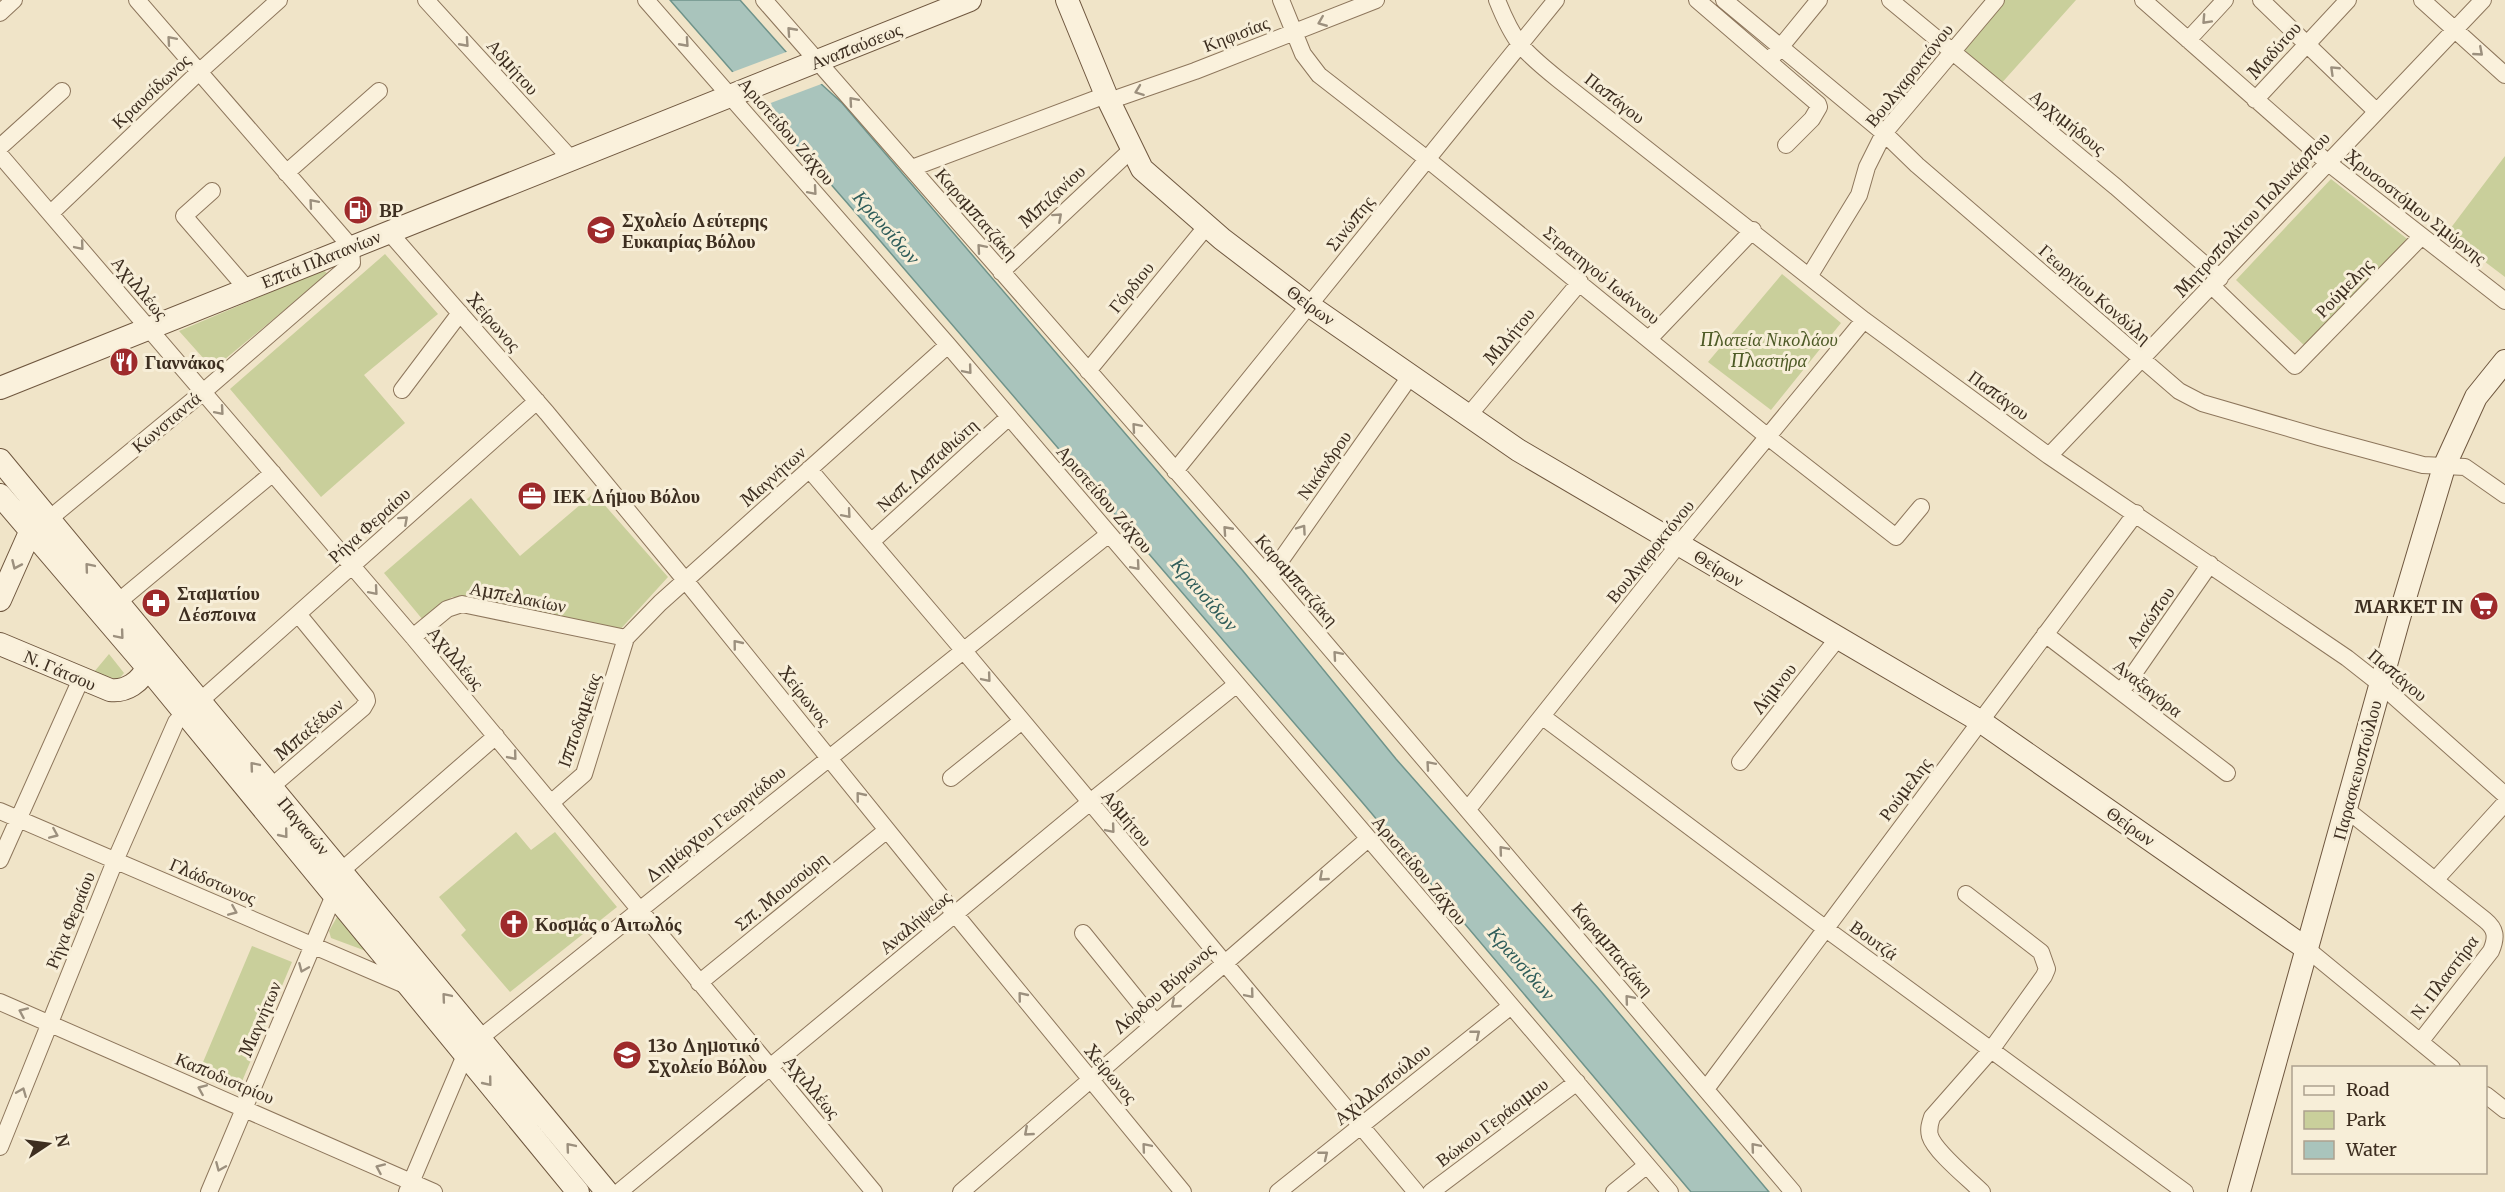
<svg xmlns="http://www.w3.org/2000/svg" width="2505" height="1192" font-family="Merriweather,serif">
<rect width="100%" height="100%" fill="#f0e4c8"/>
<path fill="#c9cf9b" d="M2005 0H2076L1999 86 1960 51Z
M2505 156V277L2447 233Z
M2331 179 2411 242 2308 349 2236 280Z
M385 254 438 314 364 375 405 423 321 497 230 389Z
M323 270 328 274 213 369 179 331Z
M1782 274 1841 323 1771 410 1708 362Z
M594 493 668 577 617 633 452 597 423 620 384 573 471 498 520 556Z
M109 654 124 673 118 680 94 672Z
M516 832 531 850 555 832 617 907 510 992 461 935 466 930 439 897Z
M337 917 366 951 331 938 329 931Z
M252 946 292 962 238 1091 198 1074Z"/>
<path fill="#a9c4bc" stroke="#6f938a" stroke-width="1.5" d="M670 0H740L787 53 842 103 1243 571 1396 759 1598 988 1769 1192H1691L1362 802 876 236Z"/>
<path fill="#f0e4c8" d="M789 51 824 83 760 107 730 73Z"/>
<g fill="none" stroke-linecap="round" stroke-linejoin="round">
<g stroke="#8d765c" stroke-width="18">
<path id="street" d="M426 0 571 159
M646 0 948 345 1670 1192
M764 0 1269 577 1793 1192
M1281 0 1303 54 1319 75 1427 159 1768 437 1896 537 1921 507
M1497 0C1514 43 1523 51 1559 80L1864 320 2049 456 2347 658 2380 684 2505 795
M1697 0 1818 104 1819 107 1812 119 1786 145
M1724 0 1884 133 1917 165 2179 391 2202 403 2319 437 2423 465 2465 467 2505 495
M1890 0 2116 187 2220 278
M2143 0 2327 162 2505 301
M2261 0 2376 111
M2422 0 2505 75
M0 13 14 0
M2188 40 2225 0
M1774 55 1819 0
M2255 100 2348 0
M1109 101 1195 71 1376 0
M0 147 62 91
M0 155 413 637 874 1192
M912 168 1106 95
M286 173 379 91
M212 191 184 216 247 289
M51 213 199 72 279 0
M389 232 547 413 685 580 955 914 1183 1192
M1001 272 1131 150
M1810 275 1859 195 1867 167 1884 133 1996 0
M2212 286 2295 366 2421 237
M1649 339 1753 230
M1088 371 1206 227
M402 390 460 313
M1469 415 1580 282
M2049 456 2483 0
M809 469 964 651 1416 1192
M1175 471 1556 0
M49 519 203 392 352 263 351 247 137 0
M871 542 1009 417
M1269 577 1411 375
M118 602 273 473
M2045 634 2227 773
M413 637 447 609 462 604 626 638
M2121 692 2210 564
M200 701 537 401
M1543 717 1826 929 2185 1192
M1740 762 1838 638
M951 778 1022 721
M271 787 363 708 367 701 366 697 298 614
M552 802 584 774 626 638 660 603 948 345
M1468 809 1679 544 1864 320
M2347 810 2485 920C2496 929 2497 937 2491 951L2420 1042
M0 811 407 986
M0 860 81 679
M345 878 341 871 496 736
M2436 879 2505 803
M1966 894 2041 952 2047 969 2044 976 1991 1050 1932 1117C1930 1123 1928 1129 1930 1136 1935 1152 1969 1179 1982 1192
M1083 933 1155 1022
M2307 949 2452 1068
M699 983 887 830
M0 1002 434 1192
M1706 1089 2136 513
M2486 1095 2505 1110
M0 1147 115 861 176 722 185 713
M209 1192 334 895
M407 1192 465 1055 480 1038 1109 534
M619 1192 1089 803 1237 684
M961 1192 1368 839
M1278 1192 1511 1006
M1431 1192 1577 1082
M1614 1192 1647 1165"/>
</g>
<g stroke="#6f573f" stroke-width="24">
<path id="secondary" d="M1067 0 1106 95 1142 169 1222 239 1310 306 1518 450 1980 721 2307 949
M0 388 970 0
M0 460 607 1192
M0 495 147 667 578 1192
M0 600 31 530
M0 644 110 690C126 692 141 682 147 667
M2239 1192 2399 618 2444 467 2476 397 2505 361"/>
</g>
<use href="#street" stroke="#faf1dc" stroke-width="16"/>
<use href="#secondary" stroke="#faf1dc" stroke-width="22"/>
</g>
<defs><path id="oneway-chevron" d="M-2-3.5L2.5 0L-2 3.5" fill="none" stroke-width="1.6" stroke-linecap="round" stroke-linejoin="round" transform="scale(1.5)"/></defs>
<g stroke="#9c907e">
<use href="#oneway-chevron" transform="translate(2206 20) rotate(133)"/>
<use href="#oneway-chevron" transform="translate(1322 22) rotate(158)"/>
<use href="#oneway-chevron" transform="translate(791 31) rotate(-132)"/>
<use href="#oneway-chevron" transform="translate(171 40) rotate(-131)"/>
<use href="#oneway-chevron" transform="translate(465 43) rotate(48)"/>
<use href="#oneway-chevron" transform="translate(685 43) rotate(48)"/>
<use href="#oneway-chevron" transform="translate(2479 52) rotate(41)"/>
<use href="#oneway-chevron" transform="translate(2334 70) rotate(-136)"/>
<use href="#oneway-chevron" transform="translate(1139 91) rotate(160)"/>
<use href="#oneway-chevron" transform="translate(853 101) rotate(-131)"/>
<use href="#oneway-chevron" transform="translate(813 191) rotate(49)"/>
<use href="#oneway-chevron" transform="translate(313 203) rotate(-131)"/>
<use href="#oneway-chevron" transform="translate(1058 217) rotate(-42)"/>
<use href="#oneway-chevron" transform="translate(80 246) rotate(50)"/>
<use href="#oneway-chevron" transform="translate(981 248) rotate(-131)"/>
<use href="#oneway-chevron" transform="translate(968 370) rotate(50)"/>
<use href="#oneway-chevron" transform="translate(220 411) rotate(49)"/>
<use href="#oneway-chevron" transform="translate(1136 427) rotate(-131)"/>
<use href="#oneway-chevron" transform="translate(847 514) rotate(49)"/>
<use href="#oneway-chevron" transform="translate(404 520) rotate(-42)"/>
<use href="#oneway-chevron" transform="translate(1302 529) rotate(-55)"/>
<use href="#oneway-chevron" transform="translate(1227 530) rotate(-132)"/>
<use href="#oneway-chevron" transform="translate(16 565) rotate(114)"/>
<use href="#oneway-chevron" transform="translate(1136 566) rotate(49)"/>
<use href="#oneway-chevron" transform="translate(89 567) rotate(-130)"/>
<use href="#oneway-chevron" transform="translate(374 591) rotate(49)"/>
<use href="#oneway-chevron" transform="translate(120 635) rotate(50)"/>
<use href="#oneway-chevron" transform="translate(737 644) rotate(-129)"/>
<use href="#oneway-chevron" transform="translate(1337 655) rotate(-131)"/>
<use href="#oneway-chevron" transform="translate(987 678) rotate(50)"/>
<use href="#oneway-chevron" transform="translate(513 756) rotate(50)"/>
<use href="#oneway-chevron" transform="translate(1430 765) rotate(-131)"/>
<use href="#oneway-chevron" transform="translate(254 766) rotate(-130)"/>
<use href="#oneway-chevron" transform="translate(860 796) rotate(-129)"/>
<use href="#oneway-chevron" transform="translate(1111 829) rotate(50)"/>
<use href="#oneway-chevron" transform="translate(54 834) rotate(23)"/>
<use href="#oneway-chevron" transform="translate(284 834) rotate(51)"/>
<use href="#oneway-chevron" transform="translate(1503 850) rotate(-130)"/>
<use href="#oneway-chevron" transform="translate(1323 877) rotate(139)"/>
<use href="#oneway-chevron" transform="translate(233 911) rotate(23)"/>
<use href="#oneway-chevron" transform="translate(303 968) rotate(113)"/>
<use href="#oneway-chevron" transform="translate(1250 994) rotate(50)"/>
<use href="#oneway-chevron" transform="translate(1022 996) rotate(-129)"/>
<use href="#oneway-chevron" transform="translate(446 997) rotate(-130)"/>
<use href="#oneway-chevron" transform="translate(1629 999) rotate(-130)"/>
<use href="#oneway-chevron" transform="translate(1175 1004) rotate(139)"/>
<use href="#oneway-chevron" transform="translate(23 1012) rotate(-156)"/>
<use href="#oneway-chevron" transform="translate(1476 1034) rotate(-39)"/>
<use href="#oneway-chevron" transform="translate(488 1082) rotate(51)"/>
<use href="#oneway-chevron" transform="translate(202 1089) rotate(-157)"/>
<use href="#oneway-chevron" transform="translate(22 1092) rotate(-68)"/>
<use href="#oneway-chevron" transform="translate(1028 1132) rotate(139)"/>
<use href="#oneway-chevron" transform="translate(570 1147) rotate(-130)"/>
<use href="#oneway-chevron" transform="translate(1146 1147) rotate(-130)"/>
<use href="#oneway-chevron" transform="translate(1755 1147) rotate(-130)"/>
<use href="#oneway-chevron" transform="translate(1324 1155) rotate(-39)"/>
<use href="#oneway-chevron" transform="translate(220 1167) rotate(113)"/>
<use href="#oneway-chevron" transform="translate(380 1168) rotate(-156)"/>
</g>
<defs>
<g id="fuel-disc" transform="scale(1.5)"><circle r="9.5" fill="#9e2a2b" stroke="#f7eed8"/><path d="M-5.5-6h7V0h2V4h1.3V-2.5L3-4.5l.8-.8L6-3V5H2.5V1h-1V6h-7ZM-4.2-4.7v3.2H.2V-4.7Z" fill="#fff"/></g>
<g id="school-disc" transform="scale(1.5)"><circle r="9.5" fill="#9e2a2b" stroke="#f7eed8"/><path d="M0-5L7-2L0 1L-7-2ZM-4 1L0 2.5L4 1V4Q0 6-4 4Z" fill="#fff"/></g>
<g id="restaurant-disc" transform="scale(1.5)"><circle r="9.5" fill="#9e2a2b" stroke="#f7eed8"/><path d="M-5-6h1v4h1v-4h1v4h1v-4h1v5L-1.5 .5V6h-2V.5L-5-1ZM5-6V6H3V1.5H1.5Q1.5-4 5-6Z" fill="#fff"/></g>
<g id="office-disc" transform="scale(1.5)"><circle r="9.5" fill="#9e2a2b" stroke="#f7eed8"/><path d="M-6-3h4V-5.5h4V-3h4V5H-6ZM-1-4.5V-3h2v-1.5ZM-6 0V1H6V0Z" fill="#fff"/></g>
<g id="pharmacy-disc" transform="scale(1.5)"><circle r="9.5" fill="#9e2a2b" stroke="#f7eed8"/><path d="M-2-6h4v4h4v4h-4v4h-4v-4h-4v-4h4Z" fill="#fff"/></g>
<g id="supermarket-disc" transform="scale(1.5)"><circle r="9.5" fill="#9e2a2b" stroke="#f7eed8"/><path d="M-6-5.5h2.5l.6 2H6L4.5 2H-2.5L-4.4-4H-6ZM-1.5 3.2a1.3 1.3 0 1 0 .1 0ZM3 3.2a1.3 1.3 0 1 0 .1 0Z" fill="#fff"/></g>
<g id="church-disc" transform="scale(1.5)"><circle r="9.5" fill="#9e2a2b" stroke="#f7eed8"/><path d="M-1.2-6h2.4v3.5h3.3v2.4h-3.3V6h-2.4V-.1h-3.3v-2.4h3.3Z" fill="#fff"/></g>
</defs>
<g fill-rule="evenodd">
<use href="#fuel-disc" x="358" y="210"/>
<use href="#school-disc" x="601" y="230"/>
<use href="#restaurant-disc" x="124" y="362"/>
<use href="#office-disc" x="532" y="496"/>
<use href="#pharmacy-disc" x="156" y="603"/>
<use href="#supermarket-disc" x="2484" y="606"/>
<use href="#church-disc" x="514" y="924"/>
<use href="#school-disc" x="627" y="1055"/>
</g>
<g text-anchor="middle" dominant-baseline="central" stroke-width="6" stroke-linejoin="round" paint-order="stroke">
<g font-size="18" fill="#3d2e20" stroke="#f7eed8">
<text transform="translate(1236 34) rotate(-21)">Κηφισίας</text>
<text transform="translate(856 46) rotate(-22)">Αναπαύσεως</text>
<text transform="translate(2274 50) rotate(-48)">Μαδύτου</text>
<text transform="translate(513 67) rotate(48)">Αδμήτου</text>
<text transform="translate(1909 75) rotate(-51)">Βουλγαροκτόνου</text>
<text transform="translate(151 91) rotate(-43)">Κραυσίδωνος</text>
<text transform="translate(1615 98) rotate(38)">Παπάγου</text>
<text transform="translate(2068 122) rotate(39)">Αρχιμήδους</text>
<text transform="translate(787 131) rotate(49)">Αριστείδου Ζάχου</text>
<text transform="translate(1052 196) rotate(-43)">Μπιζανίου</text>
<text transform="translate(2416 207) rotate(38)">Χρυσοστόμου Σμύρνης</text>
<text transform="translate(977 214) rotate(49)">Καραμπατζάκη</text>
<text transform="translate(2252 214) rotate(-47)">Μητροπολίτου Πολυκάρπου</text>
<text transform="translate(1350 223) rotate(-51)">Σινώπης</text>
<text transform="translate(321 259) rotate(-22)">Επτά Πλατανίων</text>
<text transform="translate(1602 275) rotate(39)">Στρατηγού Ιωάννου</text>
<text transform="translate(1131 287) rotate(-51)">Γόρδιου</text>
<text transform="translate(140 288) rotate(50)">Αχιλλέως</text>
<text transform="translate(2344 288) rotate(-46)">Ρούμελης</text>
<text transform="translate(2095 294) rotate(41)">Γεωργίου Κονδύλη</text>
<text transform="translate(1311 305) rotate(36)">Θείρων</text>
<text transform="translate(494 322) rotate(49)">Χείρωνος</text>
<text transform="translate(1509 336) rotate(-50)">Μιλήτου</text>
<text transform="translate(1999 395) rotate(36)">Παπάγου</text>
<text transform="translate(166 422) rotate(-40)">Κωνσταντά</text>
<text transform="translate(927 465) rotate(-42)">Ναπ. Λαπαθιώτη</text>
<text transform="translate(1324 465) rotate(-55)">Νικάνδρου</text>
<text transform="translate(773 476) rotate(-42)">Μαγνήτων</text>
<text transform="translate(1105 499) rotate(49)">Αριστείδου Ζάχου</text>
<text transform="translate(369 525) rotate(-42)">Ρήγα Φεραίου</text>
<text transform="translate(1650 551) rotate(-51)">Βουλγαροκτόνου</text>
<text transform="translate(1719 568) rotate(31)">Θείρων</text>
<text transform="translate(1297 580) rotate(49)">Καραμπατζάκη</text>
<text transform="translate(518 597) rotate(11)">Αμπελακίων</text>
<text transform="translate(2150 617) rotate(-55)">Αισώπου</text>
<text transform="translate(456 658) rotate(50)">Αχιλλέως</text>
<text transform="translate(60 670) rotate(23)">Ν. Γάτσου</text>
<text transform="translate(2398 675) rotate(40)">Παπάγου</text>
<text transform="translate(1774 688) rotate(-52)">Λήμνου</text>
<text transform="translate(2148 688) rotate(38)">Αναξαγόρα</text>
<text transform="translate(805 696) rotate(51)">Χείρωνος</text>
<text transform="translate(579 720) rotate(-71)">Ιπποδαμείας</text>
<text transform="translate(309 729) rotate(-41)">Μπαξέδων</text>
<text transform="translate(2357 770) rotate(-75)">Παρασκευοπούλου</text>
<text transform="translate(1905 789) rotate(-53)">Ρούμελης</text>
<text transform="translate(1127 818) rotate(50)">Αδμήτου</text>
<text transform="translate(715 824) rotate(-39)">Δημάρχου Γεωργιάδου</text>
<text transform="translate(304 826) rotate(50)">Παγασών</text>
<text transform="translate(2131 826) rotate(35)">Θείρων</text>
<text transform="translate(1420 870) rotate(50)">Αριστείδου Ζάχου</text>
<text transform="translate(213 881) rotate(23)">Γλάδστωνος</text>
<text transform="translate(781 891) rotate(-39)">Σπ. Μουσούρη</text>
<text transform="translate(70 920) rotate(-68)">Ρήγα Φεραίου</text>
<text transform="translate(915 922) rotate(-40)">Αναλήψεως</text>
<text transform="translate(1874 940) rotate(36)">Βουτζά</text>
<text transform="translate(1613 949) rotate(50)">Καραμπατζάκη</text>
<text transform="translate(2444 977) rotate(-53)">Ν. Πλαστήρα</text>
<text transform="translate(1164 988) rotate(-41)">Λόρδου Βύρωνος</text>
<text transform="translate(260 1019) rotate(-67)">Μαγνήτων</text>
<text transform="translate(1111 1074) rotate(50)">Χείρωνος</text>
<text transform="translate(225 1078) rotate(23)">Καποδιστρίου</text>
<text transform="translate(1382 1084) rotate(-39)">Αχιλλοπούλου</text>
<text transform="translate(812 1087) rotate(50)">Αχιλλέως</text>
<text transform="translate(1492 1122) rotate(-37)">Βώκου Γεράσιμου</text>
</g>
<g font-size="18" font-weight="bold" fill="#3d2e20" stroke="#f7eed8" text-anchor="start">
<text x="379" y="210">BP</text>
<text x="622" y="220">Σχολείο Δεύτερης<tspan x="622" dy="21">Ευκαιρίας Βόλου</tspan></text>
<text x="145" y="362">Γιαννάκος</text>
<text x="553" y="496">ΙΕΚ Δήμου Βόλου</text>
<text x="177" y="593">Σταματίου<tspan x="177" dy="21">Δέσποινα</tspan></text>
<text x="2463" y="606" text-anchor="end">MARKET IN</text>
<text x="535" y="924">Κοσμάς ο Αιτωλός</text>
<text x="648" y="1045">13o Δημοτικό<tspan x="648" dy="21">Σχολείο Βόλου</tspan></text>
</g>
<g font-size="18" font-style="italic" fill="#4d5a26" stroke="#f7eed8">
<text x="1769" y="339">Πλατεία Νικολάου<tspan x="1769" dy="21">Πλαστήρα</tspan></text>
</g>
<g font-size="20" font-style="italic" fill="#2f5d5a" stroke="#f7eed8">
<text transform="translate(887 227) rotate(49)">Κραυσίδων</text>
<text transform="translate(1205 594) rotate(49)">Κραυσίδων</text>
<text transform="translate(1522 963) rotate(49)">Κραυσίδων</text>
</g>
</g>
<rect x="2292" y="1066" width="195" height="108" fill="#f7eed8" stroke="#ada18e" stroke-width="1.5"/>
<rect x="2304" y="1086" width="30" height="9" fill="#faf1dc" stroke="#ada18e" stroke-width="1.5"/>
<text x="2346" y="1096" font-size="18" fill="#3d2e20">Road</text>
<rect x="2304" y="1111" width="30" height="18" fill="#c9cf9b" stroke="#ada18e" stroke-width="1.5"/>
<text x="2346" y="1126" font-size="18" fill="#3d2e20">Park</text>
<rect x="2304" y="1141" width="30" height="18" fill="#a9c4bc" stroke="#ada18e" stroke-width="1.5"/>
<text x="2346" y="1156" font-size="18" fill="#3d2e20">Water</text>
<g transform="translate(48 1144) rotate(77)" stroke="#f7eed8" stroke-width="4.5" paint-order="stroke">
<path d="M0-4.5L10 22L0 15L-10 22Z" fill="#3d2e20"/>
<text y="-9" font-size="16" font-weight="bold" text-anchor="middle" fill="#3d2e20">N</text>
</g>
</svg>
